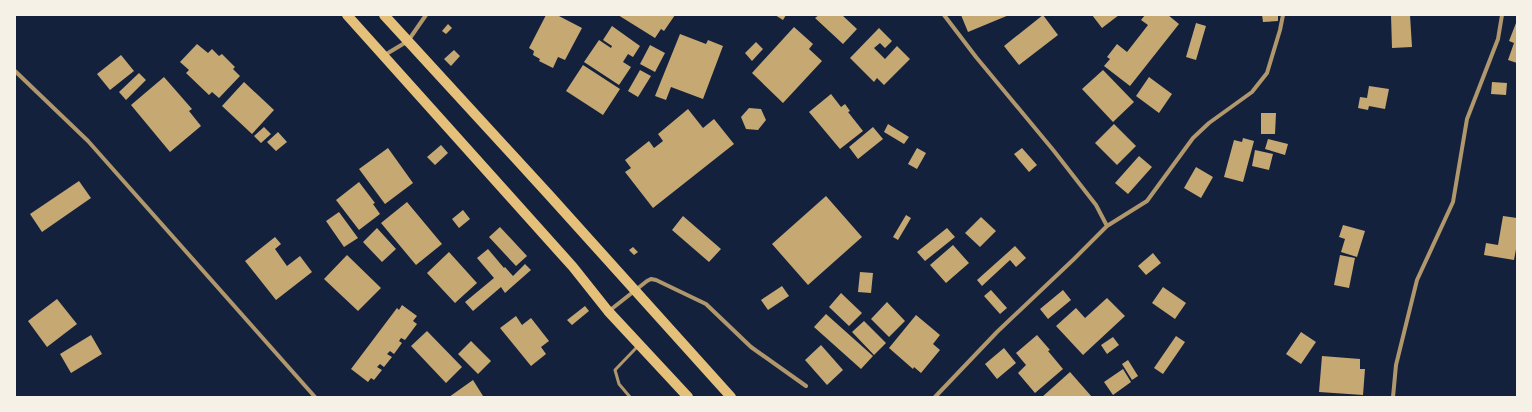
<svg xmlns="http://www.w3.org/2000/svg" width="1532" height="412" font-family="'Golos Text',sans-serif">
<rect width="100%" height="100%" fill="#14213d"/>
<path fill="#c6a872" d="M546 15H557L582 28 565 60 558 57 553 68 539 61 540 59 533 55 534 51 529 48Z
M618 15H675L664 31 661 29 655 38Z
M775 15H786L783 20Z
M819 15H842L857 29 843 44 815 18Z
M961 15H1009L968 32Z
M1043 15 1058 35 1019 65 1004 46Z
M1092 15H1119L1102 28Z
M1145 15H1168L1179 24 1130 86 1104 66 1110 59 1107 57 1117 44 1127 52 1148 25 1141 20Z
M1262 15H1278V21L1263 22Z
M1391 15H1410L1412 47 1392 48Z
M1196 23 1206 26 1196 60 1186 57Z
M1516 23 1517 24V63L1508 60 1514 43 1509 41Z
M448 24 452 28 446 34 442 31Z
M612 26 640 46 633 57 628 54 623 62 631 67 619 85 584 62 599 40 611 48 612 46 603 40Z
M794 27 813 44 809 49 822 61 783 103 752 73Z
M879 28 892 41 885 48 880 43 874 48 885 59 897 46 910 59 884 85 877 78 874 82 850 58Z
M680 34 706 44 708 40 723 46 703 99 671 87 666 100 655 96Z
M756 42 763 49 752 61 745 53Z
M197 44 208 53 212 49 219 56 222 54 235 67 233 69 240 76 219 98 212 92 209 95 186 73 189 70 180 62Z
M650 45 665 53 655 72 640 64Z
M454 50 460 56 451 66 444 59Z
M121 55 134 71 110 90 97 74Z
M583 65 620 89 603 115 566 91Z
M640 70 651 76 638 97 628 91Z
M1103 70 1134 102 1113 122 1082 89Z
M139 73 146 80 126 100 119 92Z
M164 77 192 109 189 111 201 126 170 152 131 105Z
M1149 77 1172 94 1159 113 1136 96Z
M244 82 274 110 252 134 222 106Z
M1492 82 1507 83 1506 95 1491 94Z
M1369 86 1389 89 1385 109 1369 106 1368 110 1358 108 1360 97 1367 98Z
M831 94 841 107 845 104 850 111 848 112 863 131 840 149 809 112Z
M749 108 761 109 766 120 758 130 746 129 741 117Z
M688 109 703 128 714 119 734 144 653 208 625 172 631 168 625 160 649 141 654 148 663 141 658 134Z
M1261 113H1276L1275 134H1261Z
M888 124 909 137 904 144 884 132Z
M1114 124 1136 146 1117 165 1095 143Z
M264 127 271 134 261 143 254 136Z
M873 127 883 139 858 159 849 147Z
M278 132 287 142 276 151 267 142Z
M1243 138 1254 141 1243 182 1224 177 1234 140 1242 142Z
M1268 139 1288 144 1285 155 1265 149Z
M441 145 448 153 435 165 427 157Z
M388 148 413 183 385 204 359 169Z
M917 148 926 153 917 169 908 164Z
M1022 148 1037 165 1029 172 1014 154Z
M1255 150 1273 154 1269 170 1252 166Z
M1139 156 1152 167 1128 194 1115 183Z
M1196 167 1213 177 1201 198 1184 188Z
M79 181 91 198 42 232 30 214Z
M359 182 375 203 373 204 380 214 359 230 336 200Z
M826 196 862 237 808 285 772 244Z
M407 202 442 244 416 265 381 223Z
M463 210 470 219 459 228 452 219Z
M339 212 358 238 344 247 326 221Z
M906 215 911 218 898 240 893 237Z
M683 216 721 249 709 262 672 230Z
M1503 216 1517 218V244L1514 260 1484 255 1486 243 1498 245Z
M981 217 996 231 980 247 965 233Z
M1343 225 1365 231 1357 257 1341 252 1345 239 1339 237Z
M500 227 527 256 516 266 489 237Z
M377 228 396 249 382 262 363 242Z
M947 228 955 237 925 261 917 252Z
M275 237 281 244 275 249 287 266 300 256 312 272 276 300 245 261Z
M953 245 969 263 946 283 930 265Z
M1015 246 1026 258 1016 267 1010 260 982 286 977 280Z
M633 247 638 252 634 255 629 250Z
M488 249 504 268 505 267 513 276 525 264 531 270 505 293 501 287 473 311 465 302 494 278 477 258Z
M449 252 477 283 455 303 427 273Z
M1153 253 1161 263 1146 275 1138 266Z
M347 255 381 288 358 311 324 279Z
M1340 255 1355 258 1349 288 1334 285Z
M860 272 873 273 871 293 858 292Z
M782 286 789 296 768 310 761 300Z
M1163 287 1186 303 1175 319 1152 303Z
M991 290 1007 308 1000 314 984 296Z
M1063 290 1071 300 1048 319 1040 309Z
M841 293 862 313 849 326 829 307Z
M1107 298 1125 316 1083 355 1056 326 1076 308 1085 318Z
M57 299 77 324 47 347 28 321Z
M887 302 905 321 889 337 871 319Z
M402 305 417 316 413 321 417 324 405 340 401 338 399 341 402 343 394 354 390 351 387 354 392 357 384 367 380 364 377 367 382 370 374 380 371 378 368 382 351 369 397 308 399 310Z
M585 306 589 311 572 325 567 320Z
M826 314 873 356 861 369 814 327Z
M916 315 940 335 933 344 940 350 921 373 914 367 913 369 889 348Z
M516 316 522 325 531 318 549 341 541 347 546 354 531 366 500 328Z
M864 321 886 343 874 355 852 332Z
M427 331 462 367 446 383 411 346Z
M1301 332 1316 342 1301 364 1286 354Z
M91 335 102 354 71 373 60 354Z
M1037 335 1050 350 1048 351 1063 369 1035 393 1018 373 1026 365 1016 353Z
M1176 336 1185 342 1163 374 1154 368Z
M1113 337 1119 345 1107 354 1101 345Z
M471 341 491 361 478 374 458 354Z
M821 345 843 370 827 385 805 360Z
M1004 348 1016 363 997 379 985 364Z
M1322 356 1360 359V369H1365L1363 395 1319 392Z
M1128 360 1138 376 1132 380 1122 364Z
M1123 369 1131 382 1113 395 1104 382Z
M1070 372 1092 397H1042Z
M473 380 483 396 482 397H449Z"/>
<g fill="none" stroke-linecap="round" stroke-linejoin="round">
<path stroke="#b1986c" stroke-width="3" d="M630 397 619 384 615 370 638 346"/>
<path stroke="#b1986c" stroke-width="4" d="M383 56 408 41 426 15
M15 71 88 141 315 397
M1107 226 1147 201 1193 138 1209 123 1252 92 1267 73 1280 30 1283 15
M609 311 647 281 651 279 656 280 706 304 751 347 806 386
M935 397 997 332 1074 259 1107 226 1096 205 1054 151 976 57 944 15
M1393 397 1396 365 1417 280 1453 202 1467 119 1498 39 1502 15"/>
<path stroke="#e5c07b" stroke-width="10" d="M347 15 573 267 608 311 688 397
M384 15 550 196 731 397"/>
</g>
<rect width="1532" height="412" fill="none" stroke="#f6f1e7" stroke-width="32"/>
</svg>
